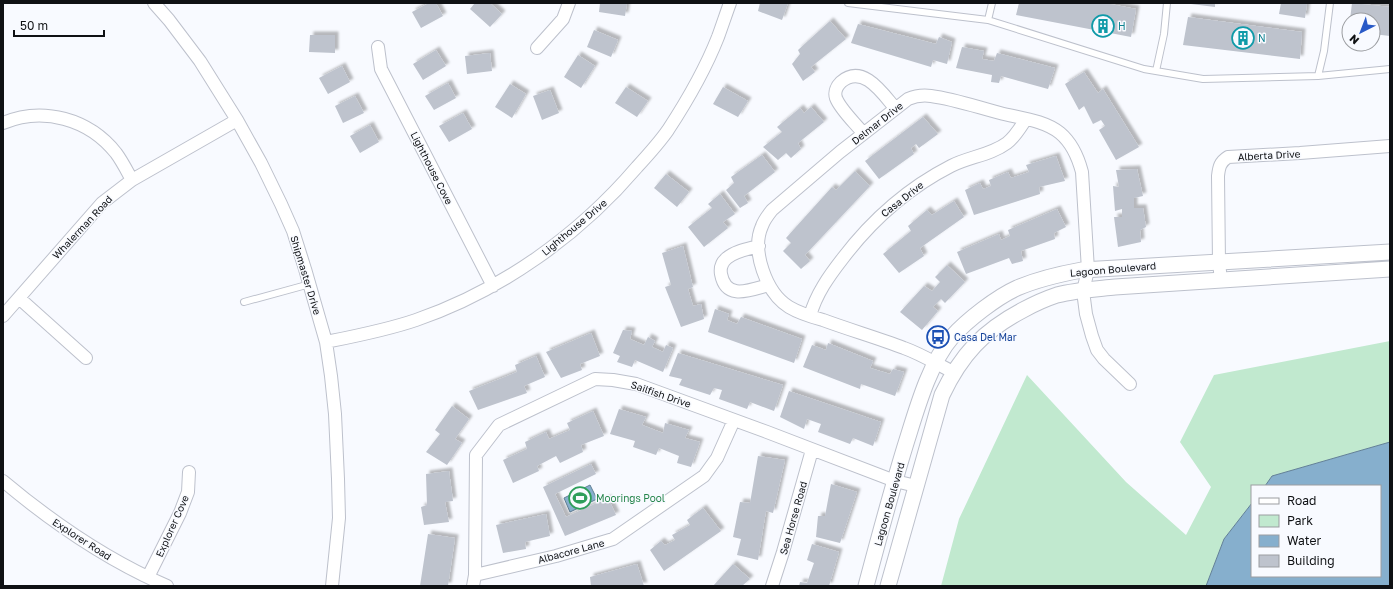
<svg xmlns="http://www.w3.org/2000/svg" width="1393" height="589" font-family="'Golos Text',sans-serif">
<defs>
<filter id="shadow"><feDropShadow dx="3.5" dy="-3.5" stdDeviation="1" flood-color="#0004"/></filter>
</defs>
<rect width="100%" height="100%" fill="#f8faff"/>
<path fill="#c1e9cf" d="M1390 341V442L1272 476 1265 486H1252V503L1224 539 1206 586H941L959 519 1027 375 1126 482 1186 535 1211 487 1180 442 1214 375Z"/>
<path fill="#86afcd" stroke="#628096" d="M1390 442V586H1206L1224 539 1252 503V576H1380V486H1265L1272 476Z
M590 485 597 499 570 512 564 498Z"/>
<path fill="#bec3cd" filter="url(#shadow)" d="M429 3H436L443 16 421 28 412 12Z
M475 3H490L502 14 490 27 470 9Z
M600 3H627L625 16 599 12Z
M760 3H788L782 20 758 11Z
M1019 3H1105L1136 9 1131 37 1016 15Z
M1191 3H1215V7L1191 4Z
M1281 3H1307L1305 18 1279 14Z
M1352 3 1390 7V36L1373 34V20H1350Z
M1188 17 1302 32 1300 59 1183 45Z
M830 21 846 39 811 67 815 72 803 81 792 64 800 54 798 50Z
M858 24 936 44 939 37 952 42 947 64 933 60 931 67 851 43Z
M594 30 618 40 611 57 587 47Z
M310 35H335V53L309 52Z
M962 47 984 51 982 59 994 61 997 53 1055 68 1048 89 1001 76 999 83 991 82 992 75 956 68Z
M436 50 446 66 423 80 413 64Z
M490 53 492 71 467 74 465 56Z
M578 55 595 66 581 88 564 77Z
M342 66 350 82 328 94 319 78Z
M1084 72 1098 93 1103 89 1139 147 1116 160 1099 130 1105 126 1101 120 1093 124 1084 106 1079 110 1065 84Z
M448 83 456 98 434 110 425 96Z
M510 84 526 94 512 118 495 107Z
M626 87 648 101 637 117 615 103Z
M723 87 748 101 738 117 713 104Z
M550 90 559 113 542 120 533 96Z
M355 96 364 113 343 123 335 106Z
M811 107 824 122 798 143 801 149 791 158 786 153 778 160 763 147 782 132 777 127 800 108 804 113Z
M463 113 472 129 449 142 439 126Z
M923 117 938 134 919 148 916 144 911 148 914 154 879 179 865 161Z
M370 125 379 142 360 153 350 136Z
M762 155 775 172 744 196 748 203 740 208 726 190 734 183 731 177Z
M1056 156 1065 181 1039 187 1040 194 974 215 965 190 980 183 983 189 991 186 989 180 1008 172 1011 178 1029 172 1026 165Z
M1137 169 1143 196 1134 198V208H1143L1146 227 1140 230 1141 242 1118 247 1114 217H1122V209L1115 211 1113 186 1119 187 1116 170Z
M855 171 870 186 805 255 810 261 801 269 783 251 791 243 786 238 832 187 836 190Z
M666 174 689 192 677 207 654 188Z
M720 194 735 214 723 222 728 228 704 247 688 227 712 208 708 204Z
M954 201 964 217 920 248 924 256 899 273 883 254 911 231 908 226 927 210 932 215Z
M1057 209 1066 227 1054 233 1055 239 1021 251 1023 261 1012 264 1009 258 966 274 957 252 999 234 1001 240 1010 236 1008 230Z
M683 246 693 287 688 289 693 306 701 304 704 319 681 327 665 287 671 285 662 253Z
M947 265 965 282 945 303 941 299 933 307 938 311 922 330 900 312 924 286 932 291 940 282 935 277Z
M715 309 729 314 727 320 737 324 741 317 802 339 794 363 708 332Z
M623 330 632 331 630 339 644 345 648 337 655 341 652 347 663 352 666 345 673 348 663 372 635 360 632 367 617 362 620 356 613 353Z
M591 333 600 356 580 364 582 370 561 378 546 352Z
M828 343 873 361 870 368 890 374 893 369 904 372 895 396 861 384 860 389 803 367 812 345 826 350Z
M678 353 783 385 774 411 750 402 747 409 719 399 722 390 714 388 710 395 679 385 682 379 669 376Z
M536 356 545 377 524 386 527 393 478 410 469 391 517 372 515 365Z
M789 391 881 422 873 446 853 438 850 444 818 432 821 424 807 419 804 429 780 417Z
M452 406 469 419 455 439 462 443 447 465 426 452 440 434 435 430Z
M619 409 646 417 642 425 663 433 665 423 689 430 685 438 700 442 691 467 677 463 679 456 659 448 656 455 633 447 635 441 610 434Z
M593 411 604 436 581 445 583 452 560 463 556 456 537 466 539 471 513 483 503 460 527 449 525 442 546 432 549 439 570 430 567 423Z
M758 456 785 460 773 513 766 511 758 560 737 555 741 539 733 537 740 502 750 503Z
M591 464 596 474 555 494 566 517 608 498 616 515 565 536 543 487Z
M449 471 453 501 445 502 449 522 424 525 421 507 427 505 426 474Z
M831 484 857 492 840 543 816 537 818 516H825Z
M703 508 721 531 664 571 650 550 661 541 665 545 675 540 672 535 690 525 687 520Z
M546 514 550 536 525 542 526 549 503 553 496 525Z
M428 534 455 538 448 586H420Z
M812 544 839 552 829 586H799L800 582 807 583 814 563 807 560Z
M637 564 644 586H591L590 577Z
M733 564 750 579 742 586H713Z"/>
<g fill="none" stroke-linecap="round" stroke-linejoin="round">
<g stroke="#bdc1cc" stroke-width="8">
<path id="service" d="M848 3 988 20 1144 69 1203 79 1318 76 1390 69
M988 20 992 3
M1156 71 1164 34 1167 3
M1318 76 1324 51 1330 3
M244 302 310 284"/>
</g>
<g stroke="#bdc1cc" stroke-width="14">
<path id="minor" d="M154 3 169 20 200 61 237 120 261 163 281 204 293 231 305 269 326 342 331 376 335 414 338 479 339 518 332 586
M378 47 381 69 493 286
M537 48 563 19 569 3
M3 123C43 106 89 119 116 153 122 161 127 171 132 180
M863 133C855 123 840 109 836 98 834 92 837 86 841 82 863 63 883 94 895 108
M759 246C748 249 735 251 727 258 722 262 720 268 721 274 726 301 750 290 769 285
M1221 281 1219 262 1218 176C1219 167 1220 162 1228 157L1300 153 1390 146
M19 298 86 358
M3 316 102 203 132 180 237 120
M810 316C816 294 829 276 843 258 872 220 908 188 951 166 968 157 991 155 1007 143 1015 137 1020 128 1026 119
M326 342C356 336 387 330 416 320 501 291 579 235 637 167 648 155 659 143 668 130 687 101 705 70 718 37 722 26 726 14 730 3
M953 372C937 364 921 354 904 348 878 338 850 330 823 320 812 317 799 313 789 307 766 293 751 250 762 226 764 220 768 215 772 210L840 152 908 99C915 96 923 95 931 96 954 99 977 107 1000 113 1019 118 1044 120 1060 133 1072 143 1078 157 1082 172L1088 270 1083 291 1086 314 1092 336 1097 350 1104 359 1130 384
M3 481C53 523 107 560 167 586
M475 575 556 556 613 539 704 476 717 458 734 420
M148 577 180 513 188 492 189 472
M473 586 475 575 476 455 499 425 595 379 613 380 636 384 767 432 895 481 916 486
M772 586 783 552 812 450"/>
</g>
<g stroke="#bdc1cc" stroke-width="17">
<path id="tertiary" d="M866 586C879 537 892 488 907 440 917 408 930 362 952 337 967 320 997 297 1017 288 1038 279 1060 274 1082 270L1390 252
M888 586 942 395C961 355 983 331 1023 310 1034 304 1045 299 1057 295 1076 290 1096 289 1115 287L1390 269"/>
</g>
<use href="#service" stroke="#fff" stroke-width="6"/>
<use href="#minor" stroke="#fff" stroke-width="12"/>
<use href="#tertiary" stroke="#fff" stroke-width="15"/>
</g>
<defs>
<g id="building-ring" transform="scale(1.15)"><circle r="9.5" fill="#f8faff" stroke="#0f9aa8" stroke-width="1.5"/><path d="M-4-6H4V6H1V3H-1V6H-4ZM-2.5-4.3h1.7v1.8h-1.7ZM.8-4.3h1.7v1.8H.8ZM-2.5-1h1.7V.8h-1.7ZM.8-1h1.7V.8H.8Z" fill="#0f9aa8"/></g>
<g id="bus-ring" transform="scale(1.15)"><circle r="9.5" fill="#f8faff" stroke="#1a4fb4" stroke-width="1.5"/><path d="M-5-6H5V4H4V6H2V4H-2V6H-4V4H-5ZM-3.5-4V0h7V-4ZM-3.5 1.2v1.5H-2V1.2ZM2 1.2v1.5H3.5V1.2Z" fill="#1a4fb4"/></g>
<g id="stadium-ring" transform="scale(1.15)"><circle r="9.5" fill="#f8faff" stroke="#2e9e5b" stroke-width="1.5"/><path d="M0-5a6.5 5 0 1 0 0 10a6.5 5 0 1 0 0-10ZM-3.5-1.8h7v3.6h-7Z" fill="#2e9e5b"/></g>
</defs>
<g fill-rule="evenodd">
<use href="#building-ring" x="1103" y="26"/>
<use href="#building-ring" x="1243" y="38"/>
<use href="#bus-ring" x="938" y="337"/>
<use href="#stadium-ring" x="580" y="498"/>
</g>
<g text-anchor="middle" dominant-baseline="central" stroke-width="3" stroke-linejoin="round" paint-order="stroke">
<g font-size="10" fill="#0d838f" stroke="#f8faff" text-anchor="start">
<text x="1118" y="26">H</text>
<text x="1258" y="38">N</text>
</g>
<g font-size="10" fill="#0f1114" stroke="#f8faff">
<text transform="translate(877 123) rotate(-38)">Delmar Drive</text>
<text transform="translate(1269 155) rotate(-3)">Alberta Drive</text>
<text transform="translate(432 168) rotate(63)">Lighthouse Cove</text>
<text transform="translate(902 199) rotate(-38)">Casa Drive</text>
<text transform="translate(82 227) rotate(-47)">Whalerman Road</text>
<text transform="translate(574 227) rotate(-40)">Lighthouse Drive</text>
<text transform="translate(1113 269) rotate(-5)">Lagoon Boulevard</text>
<text transform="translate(306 275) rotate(73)">Shipmaster Drive</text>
<text transform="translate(661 394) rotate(19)">Sailfish Drive</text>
<text transform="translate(889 504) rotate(-74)">Lagoon Boulevard</text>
<text transform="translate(793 518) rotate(-74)">Sea Horse Road</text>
<text transform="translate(172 526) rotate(-66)">Explorer Cove</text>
<text transform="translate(82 539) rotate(33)">Explorer Road</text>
<text transform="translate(571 551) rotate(-15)">Albacore Lane</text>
</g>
<g font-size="10" fill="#164399" stroke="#f8faff" text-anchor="start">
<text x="954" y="337">Casa Del Mar</text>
</g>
<g font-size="10" fill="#27864d" stroke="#f8faff" text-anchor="start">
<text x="596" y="498">Moorings Pool</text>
</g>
</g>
<rect width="1393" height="589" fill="none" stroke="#0f1114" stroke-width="8"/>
<rect x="1251" y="485" width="130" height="92" fill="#f8faff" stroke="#9b9da1"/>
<rect x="1259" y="498" width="20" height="6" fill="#ffffff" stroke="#9b9da1"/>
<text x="1287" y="505" font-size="12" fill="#0f1114">Road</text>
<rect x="1259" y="515" width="20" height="12" fill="#c1e9cf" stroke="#9b9da1"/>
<text x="1287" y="525" font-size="12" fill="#0f1114">Park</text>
<rect x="1259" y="535" width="20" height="12" fill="#86afcd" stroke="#9b9da1"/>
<text x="1287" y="545" font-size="12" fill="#0f1114">Water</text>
<rect x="1259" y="555" width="20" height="12" fill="#bec3cd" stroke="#9b9da1"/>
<text x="1287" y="565" font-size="12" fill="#0f1114">Building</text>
<g transform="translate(1361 32) rotate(222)"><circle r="19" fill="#f8faff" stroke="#9b9da1"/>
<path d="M0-3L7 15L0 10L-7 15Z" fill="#2859c7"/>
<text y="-6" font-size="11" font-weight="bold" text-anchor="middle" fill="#0f1114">N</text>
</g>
<path d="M14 30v6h90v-6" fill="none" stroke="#0f1114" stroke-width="2"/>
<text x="20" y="30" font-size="12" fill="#0f1114" stroke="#f8faff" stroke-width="3" paint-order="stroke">50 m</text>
</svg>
